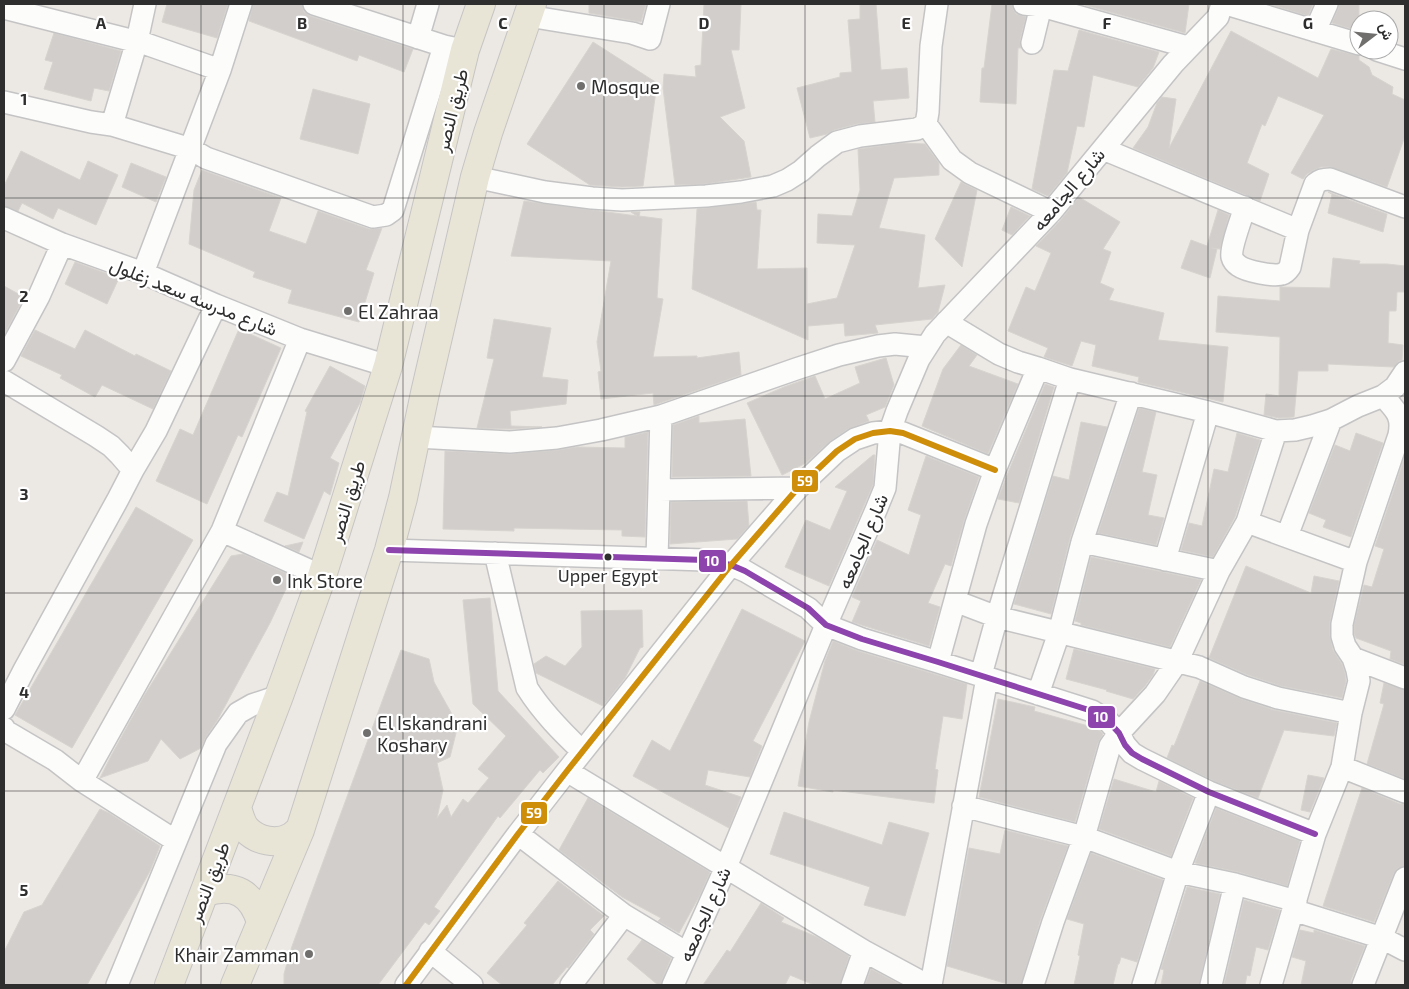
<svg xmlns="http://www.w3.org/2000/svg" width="1409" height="989" font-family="'Exo 2',Vazirmatn,sans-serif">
<rect width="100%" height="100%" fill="#ece8e4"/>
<path fill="#d1cecb" stroke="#d7d4d0" d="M167 4H228L217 38 162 22Z
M253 4H302L304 12 310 16 413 49 404 72 359 55 357 61 249 21Z
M589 4H646L641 22 589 13Z
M704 4H741L739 50H731L745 108 720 117 744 141 751 177 705 184 675 185 663 88 664 74 696 77 695 66 701 65Z
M860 4H876L881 70 907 68 909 98 873 101 875 122 857 124 834 130 827 134 810 138 797 88 840 77V73L852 72 848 20 860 19Z
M992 4H1012L1013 9 1016 14 1026 17 1020 40 1021 48H1018L1016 104 980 102 982 68H984Z
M1085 4H1189L1185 33 1085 5Z
M1269 4H1313L1308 16Z
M1339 4H1359V31L1332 23 1338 9Z
M1079 30 1159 52 1153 68 1138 87 1093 75 1084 127 1077 126 1067 173 1048 196 1032 189 1054 70 1068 71Z
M1231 31 1318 78 1331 49 1359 56V60L1369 67 1372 75 1393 87 1392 94 1405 100V136L1387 187 1330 167H1321L1314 170 1307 174 1303 179 1291 173 1324 115 1278 96 1265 126 1262 124 1247 163 1269 174 1260 201 1133 148 1148 127 1157 103 1162 97 1176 99 1169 148Z
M54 33 121 51 109 91 94 88 91 101 44 89 53 62 45 60Z
M593 42 657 83 643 186 622 187 590 185 527 144Z
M313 89 370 104 358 154 300 139Z
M902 143 925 144 939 163V175L894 178 879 228 925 235 918 288 945 285 938 312 932 319 875 325 878 333 845 336 844 323 808 326V340L692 289 697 209 756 202 757 210H761L757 269 807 268V304L837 298 855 245 817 243 818 214 852 216 860 190 858 149Z
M21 151 80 180 88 161 118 175 96 225 58 208 53 219 22 203 18 211 4 206V186Z
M131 163 166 177 156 202 122 187Z
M202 170 281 198 269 231 306 244 318 211 369 229 382 228 366 270 374 273 359 322 288 303 292 290 253 277 255 272 189 244 194 190Z
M961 182 977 190 962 267 935 239Z
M1328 192 1387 214 1383 232 1328 213 1332 194Z
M1079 197 1120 222 1103 249 1111 252 1100 283 1114 289 1109 300 1164 313 1158 340 1228 347 1223 402 1138 382 1139 377 1092 366 1096 345 1081 341 1072 366 1044 357 1048 348 1008 331 1026 287 1035 291 1051 253 1036 246 1060 221Z
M524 201 637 216 631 212H640L639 216 662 219 657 298 663 299 653 357 697 356V358L739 352 741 375 654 405 653 393 601 399 598 372 601 371 597 342 611 261 511 256Z
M1011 207 1030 216 1012 235 1002 230Z
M1218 210 1229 215 1220 249 1212 248 1217 249 1210 278 1181 268 1191 240 1207 246Z
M1333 258 1360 261 1359 264H1387L1405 266V292H1397L1396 311H1389L1388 343 1403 345 1402 360 1399 361 1394 367 1328 364V371H1298L1294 417 1279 418 1264 415 1266 394 1279 396 1280 337 1216 332 1218 296 1280 301V287L1330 288Z
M75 262 119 278 107 304 65 284Z
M4 286 24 297 4 335Z
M494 319 551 328 542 377 568 380 566 404 510 411 511 426 542 427 510 429 477 428 494 359 487 358Z
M239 329 281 348 242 437 238 435 207 504 156 481 180 429 193 435Z
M35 330 75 349 85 330 135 356 136 354 171 371 153 409 102 385 95 397 60 378 62 375 21 356Z
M961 345 977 355 969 366 1018 384 988 454 922 426 943 369Z
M886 358 894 385 885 407 866 415 869 421 848 429 829 442 806 463 782 475 747 403 784 387 815 376 825 399 860 383 855 367Z
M330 366 365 386 360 403 330 458 339 463 330 495 324 491 304 539 264 521 277 492 288 496 307 412 305 411Z
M1045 384 1054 387 1019 503 998 499 1007 475Z
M1139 408 1156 412 1142 472 1157 475 1148 515 1164 518 1156 545 1098 533Z
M699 416V423L745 419 751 476 672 477 673 425Z
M1081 422 1107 427 1070 538 1051 614 1014 604 1053 476 1069 480Z
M648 432 645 537 622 536V530L514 528V531L443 529 445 451 511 454 558 450 577 447 625 448V437Z
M1237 433 1260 440 1235 517 1213 557 1181 550 1189 523 1202 526 1214 469 1228 472Z
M1356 433 1383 443 1351 537 1323 527 1326 520 1309 513 1335 445 1350 451Z
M873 455H875L873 485 829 586 785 567 806 520 830 530 847 491 835 487Z
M926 456 979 477 964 521 951 566 945 564 928 603 940 607 929 646 852 622 861 601 852 597 877 540 909 555 921 515 908 510Z
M1405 456V665L1390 659 1391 651 1356 638 1354 634V625L1364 585 1372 587 1384 549 1375 546Z
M747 501 749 526 737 539 670 544 671 502Z
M136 507 193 540 72 748 15 715Z
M303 542 299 552 285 546Z
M243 554 292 576 270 623 218 719 206 737 201 748 180 759 161 739 148 761 100 778 111 756 144 696 231 556Z
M1091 557 1201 580 1170 647 1081 625V623L1075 621Z
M1246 566 1311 593 1314 576 1339 581 1330 621V636L1333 650 1342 664 1345 673 1346 681 1342 698 1281 686 1248 675 1209 658Z
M490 598 498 691 559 757 543 773 540 770 500 818 498 816 434 907 440 911 429 925 425 922 378 985H284V974L291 949 401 650 429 659 434 682 458 725 450 757 437 763 443 790 437 818 447 805 451 817 463 799 468 803 489 778 478 769 506 736 473 704 463 600Z
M742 609 805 641 753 741 762 746 750 777 708 770 705 785 741 797 729 828 633 776 652 740 670 751Z
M642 610 643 647 640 648 625 678 603 706 536 673 534 664 546 656 565 666 582 647 581 611Z
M833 641 858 651 967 684 962 719 943 716 935 769 938 770 934 803 833 790V792L798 786 809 722 825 661Z
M1074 649 1155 669 1153 675 1145 686 1133 699 1106 691 1107 690 1066 679Z
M1200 681 1239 698 1274 710 1337 723 1334 736 1284 730 1258 798 1214 781 1167 758 1172 745 1174 746Z
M1384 683 1405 690V779L1367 764 1384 704 1380 703Z
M998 699 1035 707 1034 711 1092 727 1100 731 1103 734 1098 743 1075 822 979 797Z
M1308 775 1324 778 1310 812 1301 810Z
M1114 779 1156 792 1159 781 1193 798 1171 856 1099 829Z
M1362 788 1400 804H1405V866L1398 868 1394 873 1374 922 1323 906Z
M588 798 710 872 700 895 679 933 658 921 661 918 622 897 559 850Z
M1216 808 1300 841 1287 886 1238 872 1195 863Z
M100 809 109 813 160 846 150 871 87 985H4V952L24 912 42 905Z
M784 812 882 845 889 822 929 833 905 916 864 905 870 887 770 854Z
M1005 830 1068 846 1041 918 1021 985H1011L947 966 969 848 1000 854Z
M1091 853 1163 880 1137 962 1121 957 1119 964H1118L1113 985H1074L1080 956 1078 955 1084 924 1067 919Z
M558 881 604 916 590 930 594 934 568 968 567 967 552 985H502L487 973 527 925 524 923Z
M1187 887 1220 894 1199 985H1161L1164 970 1161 969Z
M1244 900 1280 910 1268 950 1256 947 1250 976 1247 975 1245 985H1224Z
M761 903 784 918 781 922 817 937 849 956 840 985H814L790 975 785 985H703L727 950 730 952Z
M1300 930 1314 933V930L1365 946 1351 980V985H1301L1306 961 1292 957Z
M642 940 671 958 662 980 661 985H658L627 959Z
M871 969 901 985H865Z"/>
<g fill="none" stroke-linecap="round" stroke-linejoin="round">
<g stroke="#c5c4c5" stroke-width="24">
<path id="minor" d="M145 4 137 41 112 125 191 149 206 158 373 217 386 215 393 210 444 46
M314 4 444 46 458 49
M1024 4 1041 6 1188 47
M1226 4 1359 44
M4 8 146 44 220 70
M528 16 632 33 650 39 659 4
M1315 31 1327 4
M418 38 428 4
M1032 43 1041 6
M1377 50 1405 59
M4 102 91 122 112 125
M926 124 952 160 970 173 1051 212
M1103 149 1298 230
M475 177 545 192 592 198 622 200 706 196 741 192 773 186 787 180 801 171 818 156 837 142 860 136 917 129 926 124 928 112 931 46 937 4
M1245 207C1242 217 1230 248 1232 257 1233 261 1236 264 1239 266 1246 271 1274 277 1282 274 1286 273 1288 270 1290 267L1298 230 1315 184C1320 180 1323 179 1330 179L1405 207
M4 218 62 244 143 273 216 305 300 339 388 366
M143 273 220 70 241 4
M946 322 999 354 1018 362 1038 368 1070 379 1208 412 1276 431 1295 430 1312 426 1331 420 1358 406 1383 396 1395 387 1405 372
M4 361 39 296 62 244
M4 381 96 436 111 446 120 455 133 470 118 499 24 670 4 709
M416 437 510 442 557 438 601 430 661 416 796 369 839 355 878 346 895 344 926 347
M133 470 156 431 216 305
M659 490 798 488
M1247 522 1356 562
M222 531 322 576
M1287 536 1331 420
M1082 542 1219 571
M389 550 705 560 731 565 745 571 808 608 826 625 862 639 938 662 1092 711 1108 721 1119 733 1125 745 1132 753 1142 759 1209 792 1315 834
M495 553 527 688C542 712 562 732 582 751
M657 559 661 416
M1165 560 1208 412
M955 601 997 617 1199 667 1244 687 1278 698 1351 713
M1353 658 1405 678
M938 662 976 524 995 470 1038 368
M981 675 997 617 1070 379
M1038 694 1059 633 1082 542 1131 393
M4 728V730L55 760 82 781 176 841
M1342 767 1405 792
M567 771 864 951 927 985
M82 781 222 531 300 339
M963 806 1084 837 1178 872 1235 884 1296 901
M518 834 624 915 687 953
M1293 910 1382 938 1405 950
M430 951 472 985
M117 985 216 744 238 713 252 705 279 696
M406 985 518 834 567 771 731 565 798 488 837 451 855 439 873 433 890 431 903 433 995 470
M571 985 624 915
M673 985 726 867 826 625 876 510 885 488 890 431 897 411 919 359 935 334 1051 212 1173 64 1218 17 1222 4
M852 985 864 951
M931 985 987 678
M1033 985 1053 922 1084 837 1110 746 1119 733 1155 694 1177 662 1219 571 1247 522 1276 431
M1143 985 1178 872 1209 792
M1211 985 1235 884
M1271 985 1315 834 1342 767 1351 713 1359 681 1357 670 1353 658 1345 646 1342 636V624L1356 562 1399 435C1403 415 1395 410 1383 396
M1363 985 1405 878"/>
</g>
<g stroke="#c6c5c4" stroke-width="30">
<path id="major" d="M237 807C239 815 241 823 246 829 257 841 277 845 291 837 294 835 297 832 300 830
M205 892C235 883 252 893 261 922
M169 985 279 696 322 576 388 366 465 50 481 4
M235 985 300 830 389 550 403 498 425 393 475 177 488 133 532 4"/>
</g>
<use href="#minor" stroke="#fcfcfb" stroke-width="21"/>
<use href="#major" stroke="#e8e4d6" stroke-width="28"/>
<g stroke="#fff" stroke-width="10">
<path id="bus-1" d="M389 550 705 560 731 565 745 571 808 608 826 625 862 639 938 662 1092 711 1108 721 1119 733 1125 745 1132 753 1142 759 1209 792 1315 834"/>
</g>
<g stroke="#fff" stroke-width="10">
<path id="bus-2" d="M406 985 518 834 567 771 731 565 798 488 837 451 855 439 873 433 890 431 903 433 995 470"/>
</g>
<use href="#bus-1" stroke="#8e44ad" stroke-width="6"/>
<use href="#bus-2" stroke="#cf8e09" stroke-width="6"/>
</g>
<path fill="none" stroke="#2e2e2e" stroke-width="1" stroke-opacity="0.55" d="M201 4V985M403 4V985M604 4V985M805 4V985M1006 4V985M1208 4V985M4 198H1405M4 396H1405M4 593H1405M4 791H1405"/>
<g fill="#706f6e" stroke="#fff" stroke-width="2">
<circle cx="581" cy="86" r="5"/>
<circle cx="348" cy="311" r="5"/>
<circle cx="277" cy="580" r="5"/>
<circle cx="367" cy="733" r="5"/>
<circle cx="309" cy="954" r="5"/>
</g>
<circle fill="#2e2e2e" stroke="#fff" stroke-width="2" cx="608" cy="557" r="4.5"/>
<g text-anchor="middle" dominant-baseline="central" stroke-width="4.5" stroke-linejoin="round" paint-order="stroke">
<g font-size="18" fill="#2e2e2e" stroke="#fff">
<text x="608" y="575">Upper Egypt</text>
</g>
<g font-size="19" fill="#2e2e2e" stroke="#fff" text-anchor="start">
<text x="591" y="86">Mosque</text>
<text x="358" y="311">El Zahraa</text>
<text x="287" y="580">Ink Store</text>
<text x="377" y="722">El Iskandrani<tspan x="377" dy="22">Koshary</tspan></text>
<text x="299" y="954" text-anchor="end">Khair Zamman</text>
</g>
<g font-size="19" fill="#2e2e2e" stroke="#fff">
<text transform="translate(451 110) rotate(-76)">طريق النصر</text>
<text transform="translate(1068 189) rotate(-50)">شارع الجامعه</text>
<text transform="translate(194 296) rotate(22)">شارع مدرسه سعد زغلول</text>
<text transform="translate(346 501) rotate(-73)">طريق النصر</text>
<text transform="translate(862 541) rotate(-67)">شارع الجامعه</text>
<text transform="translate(208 882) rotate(-69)">طريق النصر</text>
<text transform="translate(704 914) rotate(-66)">شارع الجامعه</text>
</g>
</g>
<g font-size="16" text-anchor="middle" font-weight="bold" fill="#2e2e2e" stroke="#fff" stroke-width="4.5" stroke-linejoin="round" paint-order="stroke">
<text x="101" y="29">A</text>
<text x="302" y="29">B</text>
<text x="503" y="29">C</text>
<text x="704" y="29">D</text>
<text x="906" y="29">E</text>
<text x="1107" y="29">F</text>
<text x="1308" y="29">G</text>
<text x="24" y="105">1</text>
<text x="24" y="302">2</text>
<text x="24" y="500">3</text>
<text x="24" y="698">4</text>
<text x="24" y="896">5</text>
</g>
<g stroke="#fff" stroke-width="2">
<rect x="791" y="469" width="28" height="24" rx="5" fill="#cf8e09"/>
<rect x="698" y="549" width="29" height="24" rx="5" fill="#8e44ad"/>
<rect x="1087" y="705" width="29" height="24" rx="5" fill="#8e44ad"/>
<rect x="520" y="801" width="28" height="24" rx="5" fill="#cf8e09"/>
</g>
<g font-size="14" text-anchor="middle" font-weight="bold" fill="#fff">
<text x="805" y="486">59</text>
<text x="712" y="566">10</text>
<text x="1101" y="722">10</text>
<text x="534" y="818">59</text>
</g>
<rect width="1409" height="989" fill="none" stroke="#2e2e2e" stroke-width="10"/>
<g transform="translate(1374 35) rotate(74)"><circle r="24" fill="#ffffff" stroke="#ababab"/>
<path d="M0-4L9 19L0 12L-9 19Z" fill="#706f6e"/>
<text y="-8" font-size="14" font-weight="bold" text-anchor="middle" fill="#2e2e2e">ش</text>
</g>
</svg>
